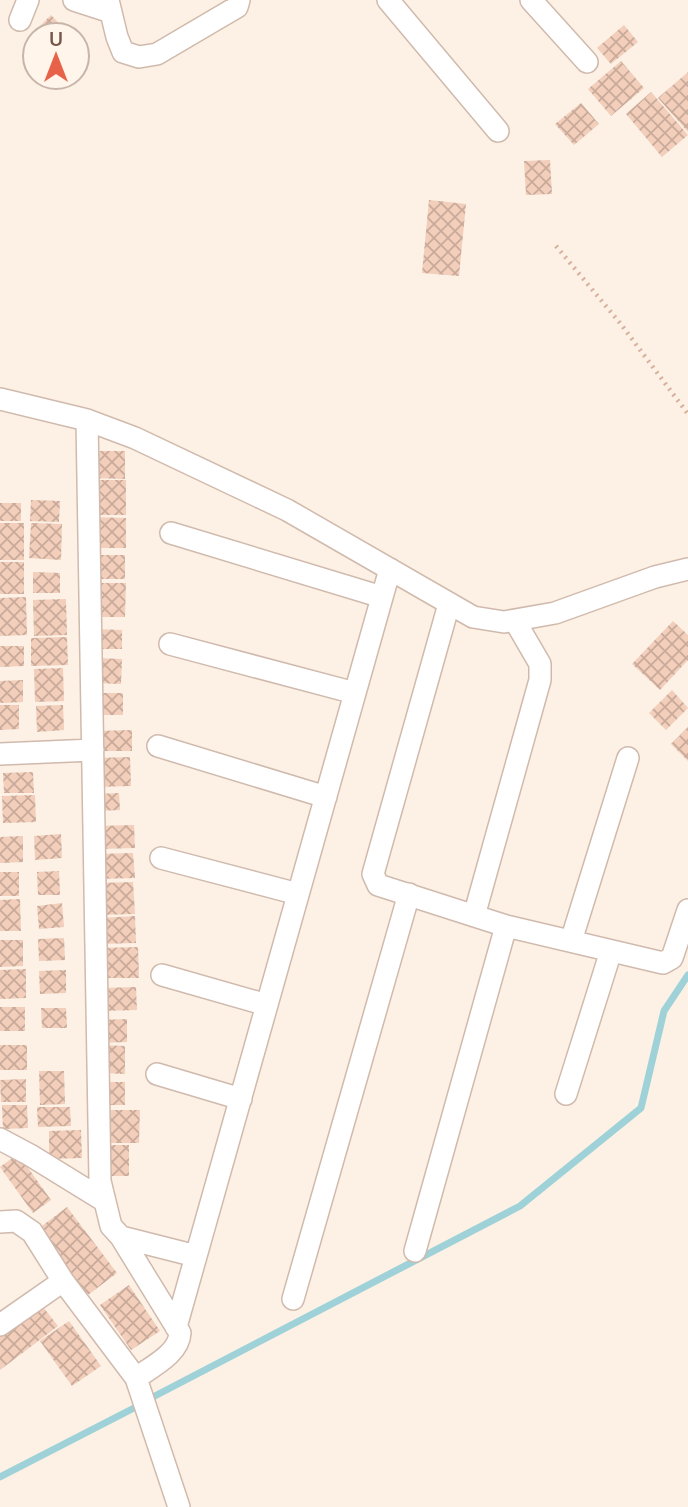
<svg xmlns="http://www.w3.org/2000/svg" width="688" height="1507" font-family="Mulish,sans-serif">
<defs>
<pattern id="building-cross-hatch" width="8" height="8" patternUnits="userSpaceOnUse" patternTransform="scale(1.75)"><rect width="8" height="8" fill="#f2cebb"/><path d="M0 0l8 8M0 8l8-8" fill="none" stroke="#c9aa9a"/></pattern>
</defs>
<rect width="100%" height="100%" fill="#fcf1e4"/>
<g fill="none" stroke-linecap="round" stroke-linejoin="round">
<path stroke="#9ed2d8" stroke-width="7" d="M151 1398 520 1206 641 1108 664 1011 688 975
M0 1477 134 1408"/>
</g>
<path fill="url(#building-cross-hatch)" d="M51 15 70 35H35V40L31 35Z
M624 25 638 42 611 64 597 48Z
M621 61 644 88 611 116 588 89Z
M688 72V132L658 98Z
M651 92 688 135 662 157 626 114Z
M581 103 599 124 574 145 555 124Z
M550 160 552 194 526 195 524 161Z
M429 200 466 204 459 276 422 273Z
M93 451H125V479L92 478Z
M93 480H126V515H93Z
M31 500 60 501 59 522 30 521Z
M0 503H21V521H0Z
M92 517 126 518V548H92Z
M0 523H24V560H0Z
M31 523 62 524 61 560 29 558Z
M94 555H125V579H94Z
M0 562H24V594H0Z
M33 572 60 573V593H33Z
M96 583H126L125 617H96Z
M26 597 27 635 0 636V598Z
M66 599 67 635 34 636 33 600Z
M673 621 688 635V660L660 690 632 664Z
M96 629 122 630V649H95Z
M67 637 68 665 31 666V638Z
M0 646H24V666L0 667Z
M97 658 122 659 121 684 96 683Z
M63 668 64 701 35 702 34 669Z
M23 680V702L0 703V681Z
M672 690 688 708 666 730 649 713Z
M96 693H123V715H96Z
M0 705H19V729L0 730Z
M63 705 64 730 37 732 36 706Z
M688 727V761L671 744Z
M132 730V751H97V731Z
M130 757 131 786 97 787 96 758Z
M33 772 34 793H4L3 773Z
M119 793 120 810 97 811 96 794Z
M35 795 36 822 3 823 2 796Z
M134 825 135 848 99 849 98 826Z
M61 834 62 858 35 860 34 836Z
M23 836V862L0 863V837Z
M133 853 135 878 98 879 97 854Z
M59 871 60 895H38L37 872Z
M0 872H19V896H0Z
M133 882 135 914 100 915 99 883Z
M20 899 21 931H0V900Z
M62 903 64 927 39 929 37 906Z
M135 916 136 943 100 944 99 918Z
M64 938 65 960 39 961 38 939Z
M0 940H23V966L0 967Z
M138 947 139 978H99V948Z
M26 969V998L0 999V970Z
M66 970V993L40 994 39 971Z
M136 987 137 1010 100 1011V988Z
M0 1007H25V1031H0Z
M41 1008H66L67 1028H42Z
M127 1019V1042L101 1043 100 1020Z
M0 1045H27V1070H0Z
M103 1045 125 1046V1074L102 1073Z
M39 1071H64L65 1104 40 1105Z
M26 1079V1102H1L0 1080Z
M102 1082H125V1105H101Z
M2 1105H27L28 1128 3 1129Z
M37 1107H70L71 1126 38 1127Z
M102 1110H140L139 1143H101Z
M81 1130 82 1158 49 1159V1131Z
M104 1145H129V1176H104Z
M18 1154 51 1200 33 1213 0 1167Z
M67 1207 117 1273 88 1295 38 1229Z
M129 1285 160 1331 131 1350 100 1305Z
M40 1303 58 1326 0 1370V1333Z
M69 1321 101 1366 72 1386 40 1341Z"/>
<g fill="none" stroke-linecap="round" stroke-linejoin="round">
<g stroke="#d0baad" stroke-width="24">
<path id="street" d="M74 0 111 12
M108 0 117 37 123 52 139 57 157 54 237 7 239 0
M388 0 498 131
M531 0 587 62
M20 20 28 0
M0 399 87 420 135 438 287 510 473 617 504 622 555 613 655 577 688 569
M87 420 100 1181 111 1226 121 1237 180 1333C179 1354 151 1367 136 1378L179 1507
M171 533 382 597
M449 604 373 874 378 885 506 926 663 963 672 958 688 910
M170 644 355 693
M158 746 326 797
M0 754 93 750
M161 858 298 894
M474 916 540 680V664L515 621
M571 941 628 758
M162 975 267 1005
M157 1074 241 1099
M566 1094 611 951
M0 1139 30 1155 103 1200
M0 1222 16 1221 32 1232 63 1281 136 1378
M121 1237 196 1256
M415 1251 506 926
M293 1299 409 894
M0 1325 63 1281
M176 1327 390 569"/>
</g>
<path stroke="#d7b19f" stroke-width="4.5" stroke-dasharray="2 5" stroke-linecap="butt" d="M556 246 620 323 688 414"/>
<use href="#street" stroke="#fff" stroke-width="21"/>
</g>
<g transform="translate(56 56)"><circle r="33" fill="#fff5ea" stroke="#c8b5aa" stroke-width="2"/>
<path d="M0-5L12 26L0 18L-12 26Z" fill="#e76249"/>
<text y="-10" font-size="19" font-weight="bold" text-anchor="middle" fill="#755649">U</text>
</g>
</svg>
